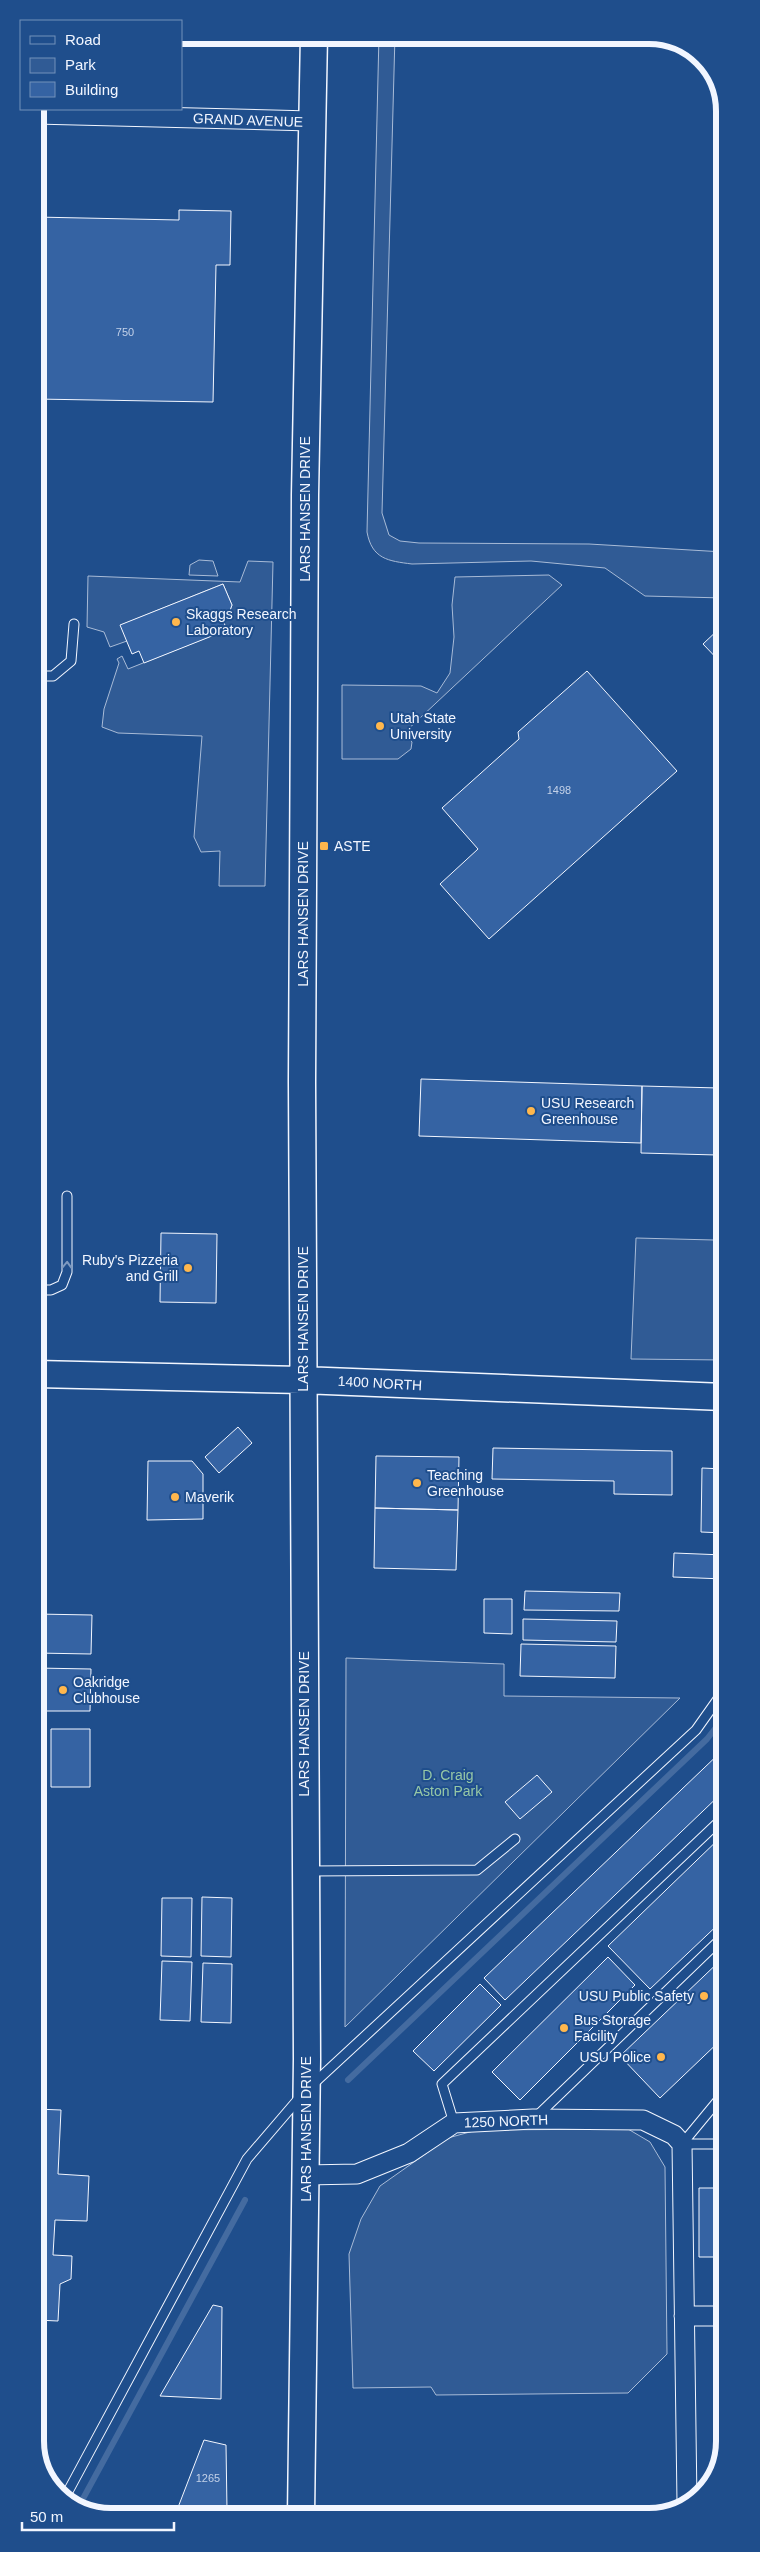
<svg xmlns="http://www.w3.org/2000/svg" width="760" height="2552" font-family="Arial,sans-serif">
<rect width="100%" height="100%" fill="#1f4e8c"/>
<path fill="#305b95" stroke="#a8bbd7" d="M379 35H395L382 513 389 535 400 541 419 543 589 544 724 552V598L645 596 605 568 531 561 412 564C388 561 372 559 367 532Z
M199 560 213 561 218 576 189 575 190 565Z
M248 561 273 562 265 886H219L220 851 201 852 194 837 202 736 118 733 102 727 104 709 119 663 117 659 122 656 128 669 226 630 222 618 228 616 232 605 223 584 121 625 127 641 110 647 104 632 87 627 88 576 240 582Z
M549 575 562 585 404 733 412 742 411 749 398 759H342V685L421 686 437 693 450 673 454 637 452 605 455 577Z
M719 1233H724V1360L631 1359 636 1238 714 1240Z
M346 1658 504 1664V1696L680 1698 345 2027Z
M628 2129 650 2142 665 2167 667 2354 628 2393 436 2395 431 2387 353 2388 349 2254 361 2219 380 2186 448 2138 477 2130Z"/>
<g fill="none" stroke-linecap="round" stroke-linejoin="round">
<path stroke="#446ba0" stroke-width="6" d="M348 2080 707 1739 725 1716
M79 2506 245 2200"/>
</g>
<path fill="#3563a3" stroke="#f2f6ff" d="M179 210 231 211 230 265H216L213 402 35 399V217L179 220Z
M223 584 232 605 228 616 222 618 227 630 144 663 139 651 132 654 120 625Z
M721 627 724 631V666L703 644Z
M587 671 677 771 489 939 440 884 478 849 442 808 519 739 518 732Z
M421 1079 642 1086 641 1143 419 1136Z
M642 1086 719 1088 717 1155 641 1153Z
M161 1233 217 1234 216 1303 160 1302Z
M238 1427 252 1443 219 1473 205 1457Z
M493 1448 672 1451V1495L614 1494V1481L492 1479Z
M376 1456 459 1457 458 1510 375 1508Z
M148 1461H192L203 1474V1519L147 1520Z
M702 1468 724 1469V1533L701 1532Z
M375 1508 458 1510 456 1570 374 1568Z
M674 1553 724 1555V1579L673 1577Z
M525 1591 620 1593 619 1611 524 1610Z
M484 1599H512V1634L484 1633Z
M36 1614 92 1615 91 1654 36 1653Z
M523 1619 617 1621 616 1642 523 1640Z
M521 1644 616 1646 615 1678 520 1676Z
M36 1668 91 1669 90 1711H36Z
M51 1729H90V1787H51Z
M725 1748V1790L505 2000 484 1978Z
M537 1775 552 1792 520 1819 505 1802Z
M725 1833V1918L650 1989 608 1946Z
M202 1897 232 1898 231 1957 201 1956Z
M162 1898H192L191 1957 161 1956Z
M725 1956V2036L660 2098 620 2056Z
M608 1957 635 1985 520 2100 492 2072Z
M162 1961 192 1962 190 2021 160 2020Z
M203 1963 232 1964 231 2023 201 2022Z
M480 1984 501 2005 434 2071 413 2051Z
M36 2109 61 2110 58 2174 89 2176 87 2221 55 2220 53 2255 72 2256 71 2279 60 2284 58 2321 36 2320Z
M699 2188H725L724 2257H699Z
M213 2305 222 2307 221 2399 160 2396Z
M204 2440 226 2445 227 2510 224 2517H187L177 2510Z"/>
<g fill="none" stroke-linecap="round" stroke-linejoin="round">
<g stroke="#f2f6ff" stroke-width="11">
<path id="service" d="M35 676H53L71 661 74 624
M36 1290H51L62 1285 67 1272V1196
M308 1871 477 1870 515 1839
M312 2085 696 1730 725 1689
M536 2117 725 1935
M454 2123 442 2084 725 1816
M682 2144 725 2092
M682 2144H725
M64 2499 247 2159 301 2096"/>
</g>
<g stroke="#f2f6ff" stroke-width="21">
<path id="minor" d="M35 114 311 121
M306 2175 357 2174 409 2153 454 2123 533 2119 643 2120 674 2135 682 2144 687 2502
M684 2316H725"/>
</g>
<g stroke="#f2f6ff" stroke-width="29">
<path id="secondary" d="M36 1374 302 1380 724 1397
M301 2516 307 2059 302 1082 305 495 314 35"/>
</g>
<use href="#service" stroke="#1f4e8c" stroke-width="9"/>
<use href="#minor" stroke="#1f4e8c" stroke-width="19"/>
<use href="#secondary" stroke="#1f4e8c" stroke-width="26"/>
</g>
<defs><path id="oneway-chevron" d="M-2-3.5L2.5 0L-2 3.5" fill="none" stroke-width="1.6" stroke-linecap="round" stroke-linejoin="round" transform="scale(1.25)"/></defs>
<use stroke="#7e9ac0" href="#oneway-chevron" transform="translate(67 1265) rotate(-88)"/>
<g fill="#ffb74d" stroke="#1f4e8c" stroke-width="2">
<circle cx="176" cy="622" r="5"/>
<circle cx="380" cy="726" r="5"/>
<rect x="319" y="841" width="10" height="10" rx="2.5"/>
<circle cx="531" cy="1111" r="5"/>
<circle cx="188" cy="1268" r="5"/>
<circle cx="417" cy="1483" r="5"/>
<circle cx="175" cy="1497" r="5"/>
<circle cx="63" cy="1690" r="5"/>
<circle cx="704" cy="1996" r="5"/>
<circle cx="564" cy="2028" r="5"/>
<circle cx="661" cy="2057" r="5"/>
</g>
<g text-anchor="middle" dominant-baseline="central" stroke-width="4" stroke-linejoin="round" paint-order="stroke">
<g font-size="11" fill="#c3d1e8">
<text x="125" y="332">750</text>
<text x="559" y="790">1498</text>
<text x="208" y="2478">1265</text>
</g>
<g font-size="14" fill="#f2f6ff" stroke="#1f4e8c">
<text transform="translate(248 120) rotate(2)">GRAND AVENUE</text>
<text transform="translate(305 509) rotate(-90)">LARS HANSEN DRIVE</text>
<text transform="translate(303 914) rotate(-90)">LARS HANSEN DRIVE</text>
<text transform="translate(303 1319) rotate(-90)">LARS HANSEN DRIVE</text>
<text transform="translate(380 1383) rotate(3)">1400 NORTH</text>
<text transform="translate(304 1724) rotate(-90)">LARS HANSEN DRIVE</text>
<text transform="translate(506 2121) rotate(-2)">1250 NORTH</text>
<text transform="translate(306 2129) rotate(-90)">LARS HANSEN DRIVE</text>
</g>
<g font-size="14" fill="#f2f6ff" stroke="#1f4e8c" text-anchor="start">
<text x="186" y="614">Skaggs Research<tspan x="186" dy="16">Laboratory</tspan></text>
<text x="390" y="718">Utah State<tspan x="390" dy="16">University</tspan></text>
<text x="334" y="846">ASTE</text>
<text x="541" y="1103">USU Research<tspan x="541" dy="16">Greenhouse</tspan></text>
<text x="178" y="1260" text-anchor="end">Ruby's Pizzeria<tspan x="178" dy="16">and Grill</tspan></text>
<text x="427" y="1475">Teaching<tspan x="427" dy="16">Greenhouse</tspan></text>
<text x="185" y="1497">Maverik</text>
<text x="73" y="1682">Oakridge<tspan x="73" dy="16">Clubhouse</tspan></text>
<text x="694" y="1996" text-anchor="end">USU Public Safety</text>
<text x="574" y="2020">Bus Storage<tspan x="574" dy="16">Facility</tspan></text>
<text x="651" y="2057" text-anchor="end">USU Police</text>
</g>
<g font-size="14" fill="#97c8a6" stroke="#1f4e8c">
<text x="448" y="1775">D. Craig<tspan x="448" dy="16">Aston Park</tspan></text>
</g>
</g>
<path d="M0 0H760V2552H0ZM111 44H649A67 67 0 0 1 716 111V2441A67 67 0 0 1 649 2508H111A67 67 0 0 1 44 2441V111A67 67 0 0 1 111 44Z" fill="#1f4e8c" fill-rule="evenodd"/>
<path fill="none" stroke="#f2f6ff" stroke-width="6" d="M111 44H649A67 67 0 0 1 716 111V2441A67 67 0 0 1 649 2508H111A67 67 0 0 1 44 2441V111A67 67 0 0 1 111 44Z"/>
<rect x="20" y="20" width="162" height="90" fill="#1f4e8c" stroke="#7391ba"/>
<rect x="30" y="36" width="25" height="8" fill="#1f4e8c" stroke="#7391ba"/>
<text x="65" y="45" font-size="15" fill="#f2f6ff">Road</text>
<rect x="30" y="58" width="25" height="15" fill="#305b95" stroke="#7391ba"/>
<text x="65" y="70" font-size="15" fill="#f2f6ff">Park</text>
<rect x="30" y="82" width="25" height="15" fill="#3563a3" stroke="#7391ba"/>
<text x="65" y="95" font-size="15" fill="#f2f6ff">Building</text>
<path d="M22 2522v8h152v-8" fill="none" stroke="#f2f6ff" stroke-width="2.5"/>
<text x="30" y="2522" font-size="15" fill="#f2f6ff" stroke="#1f4e8c" stroke-width="4" paint-order="stroke">50 m</text>
</svg>
